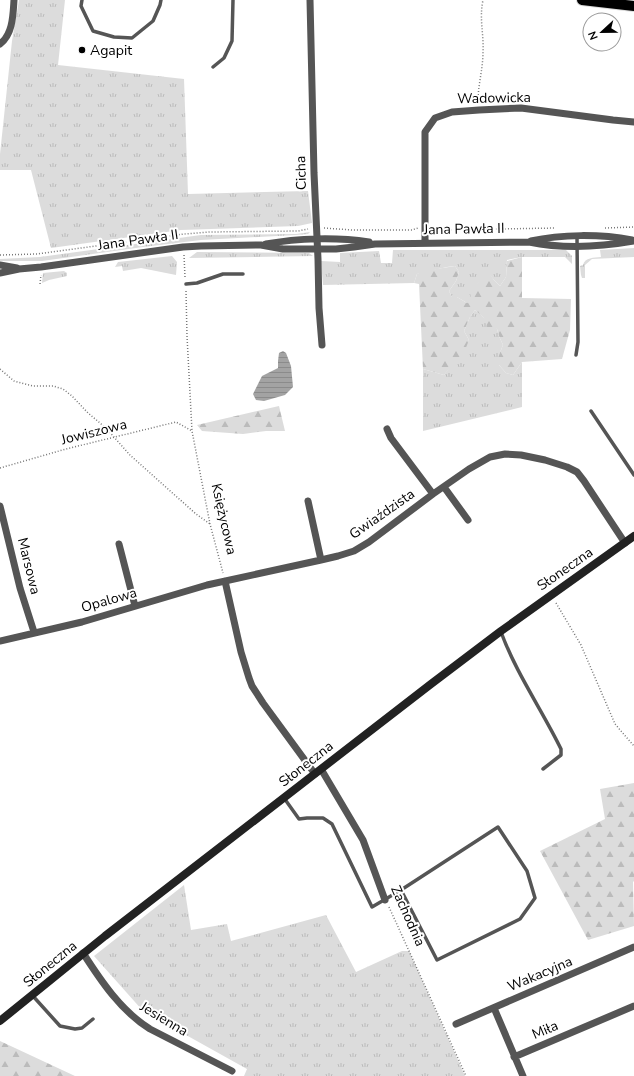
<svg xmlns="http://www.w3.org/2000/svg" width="634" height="1076" font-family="'Nunito Sans',sans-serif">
<defs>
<pattern id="grass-tufts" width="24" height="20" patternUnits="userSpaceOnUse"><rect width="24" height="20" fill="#dcdcdc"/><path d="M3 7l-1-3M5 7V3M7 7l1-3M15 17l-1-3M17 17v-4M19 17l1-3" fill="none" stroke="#bbb"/></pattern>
<pattern id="forest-firs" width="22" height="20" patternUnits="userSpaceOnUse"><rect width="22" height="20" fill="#dcdcdc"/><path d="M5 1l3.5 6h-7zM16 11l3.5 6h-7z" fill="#bbb"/></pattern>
<pattern id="water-rules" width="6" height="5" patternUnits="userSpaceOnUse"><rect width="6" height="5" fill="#a3a3a3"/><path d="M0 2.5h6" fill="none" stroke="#8b8b8b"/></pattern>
</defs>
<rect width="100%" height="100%" fill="#fff"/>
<path fill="url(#grass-tufts)" d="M19 0H65L58 65 184 79 188 194 308 191 312 223 298 226 181 230 51 248 31 170H0V154L12 41Z
M310 232 308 234 296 235 201 240 143 247 42 261H0V259L40 257 201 235 296 234Z
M634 248V257L592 259 585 265V278H582L581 275 580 266 583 265C585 257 594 258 601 257L600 250Z
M393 250H566L572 256V264L565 257H522L507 260 506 277 500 286 494 280 490 275 478 283 471 301 467 303 457 297H452L449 291 456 281 459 272 455 266 447 267 417 274 414 283 323 285 321 261 340 262V253L379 251 381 263H392Z
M197 252 309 253 313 256 189 258Z
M172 256 177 262 176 275 141 268 123 271 122 266 115 267 118 262Z
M64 271 67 273V276L49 280 42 283 43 273Z
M475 310 497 329 499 336 503 345 499 355V365L506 373 513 375 522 362V407L423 431V369L444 375 469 340 464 331 470 317Z
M184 885 191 930 227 924 231 941 326 915 356 972 402 951H409L465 1076H244L247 1069 143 1011 94 956Z"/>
<path fill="url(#forest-firs)" d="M522 257V298L571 299 570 330 562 359 522 362 513 375 506 373 499 365V355L503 345 499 336 497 329 487 327 484 318 475 310 470 317 464 331 469 340 463 355 453 364 444 375 423 369 419 284 414 283 417 274 424 271 455 266 459 272 456 281 449 291 452 297H457L467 303 471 300 470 291 473 285 478 283 479 278 490 274 494 280 500 286 506 277 507 261Z
M279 406 285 431H266L243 434 202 431 197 425Z
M634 783V881L633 882 634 926 588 940 540 851 605 819 600 789Z
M0 1041 75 1076H0Z"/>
<path fill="url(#water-rules)" d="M283 351 286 353 291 366 293 387 285 395 264 401 256 400 253 394 262 376 278 368V361L279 353Z"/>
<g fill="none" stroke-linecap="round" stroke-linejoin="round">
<g stroke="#dbdbdb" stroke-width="12">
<path id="primary" d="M582 0 634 6"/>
</g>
<path stroke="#777" stroke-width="1.5" stroke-dasharray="1 2" stroke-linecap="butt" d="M478 101C478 85 483 69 483 52 484 34 479 19 483 0
M324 228 352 230H412L418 228
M605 228 634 227
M433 229 445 230 555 228
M0 255 37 254 184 234 210 232 298 231 308 229
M184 255 185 277
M40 284 41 275
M186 291 187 336 192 431 210 524 223 573
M0 369 14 381 33 386H53L63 389 72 396 88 413 106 428 130 455 196 514 210 524
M0 468 66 449 176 422 192 431
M556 603 581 645 615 724 634 746
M389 907 466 1076"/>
<path stroke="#555" stroke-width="3.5" d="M82 0 81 6 93 31 114 37 132 38 153 21 160 5 161 0
M213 67 224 58 232 41 233 0
M186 284 197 283 223 274H243
M576 355 578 342 577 237
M591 411 634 475
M501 632C516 673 542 710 561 749V755L543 769
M284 798 299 819 307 818H323L332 824 372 907 401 890 498 827 527 871 535 898 520 919 437 960 401 890
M32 995 60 1026 75 1029 82 1028 93 1019"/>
<path stroke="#555" stroke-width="7" d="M310 0 314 173 318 259 319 308 322 345
M0 44C13 34 13 15 14 0
M531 241C561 234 601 234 632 240
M425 243V132L435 118 452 112 479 110 521 108 613 120 634 122
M266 244C298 238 337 237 369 242
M0 265 17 268
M0 273 19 269 41 267 183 247 201 246 261 245 283 249H336L354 247 375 244 529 242C563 249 600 247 634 241
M387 429 391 438 433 494
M444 487 468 520
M308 501 321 560
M0 506 20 588 34 632
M119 544 135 606
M225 581 241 652 249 678 252 686 263 703 315 774
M0 641 82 622 207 585 321 560 338 556 354 551 369 542 433 494 469 469 490 457 505 454 521 455 545 460 567 467 577 472 584 481 625 543
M321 769 363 840 385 900
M83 953C101 981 121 1011 150 1029L232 1071
M494 1008 523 1076
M456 1024 634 947
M514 1057 634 1006"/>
<path stroke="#222" stroke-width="8" d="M0 1021 105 936 431 684 501 631 634 536"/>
<use href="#primary" stroke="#000" stroke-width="10"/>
</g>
<circle fill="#000" stroke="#fff" stroke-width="1.5" cx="82" cy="50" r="4"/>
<g text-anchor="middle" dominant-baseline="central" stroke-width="4" stroke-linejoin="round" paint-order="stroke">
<g font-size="14" fill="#000" stroke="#fff" text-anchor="start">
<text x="90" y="50">Agapit</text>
</g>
<g font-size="14" fill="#000" stroke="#fff">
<text transform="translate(494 98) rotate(-1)">Wadowicka</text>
<text transform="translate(301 173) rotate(-92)">Cicha</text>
<text transform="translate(464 229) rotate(-1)">Jana Pawła II</text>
<text transform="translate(138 240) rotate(-8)">Jana Pawła II</text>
<text transform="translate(94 432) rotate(-14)">Jowiszowa</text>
<text transform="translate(382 514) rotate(-35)">Gwiaździsta</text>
<text transform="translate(224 519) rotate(77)">Księżycowa</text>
<text transform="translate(29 566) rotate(76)">Marsowa</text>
<text transform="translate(565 569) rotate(-35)">Słoneczna</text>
<text transform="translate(109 600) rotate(-16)">Opalowa</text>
<text transform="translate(306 764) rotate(-38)">Słoneczna</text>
<text transform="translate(408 916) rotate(66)">Zachodnia</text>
<text transform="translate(50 964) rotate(-39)">Słoneczna</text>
<text transform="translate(540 974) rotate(-23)">Wakacyjna</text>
<text transform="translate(164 1019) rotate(31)">Jesienna</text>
<text transform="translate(545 1030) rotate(-23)">Miła</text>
</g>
</g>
<g transform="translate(602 32) rotate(248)"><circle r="19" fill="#ffffff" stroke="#999999"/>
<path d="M0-3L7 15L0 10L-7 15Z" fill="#000000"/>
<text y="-6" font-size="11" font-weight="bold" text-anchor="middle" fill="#000000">N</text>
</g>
</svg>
